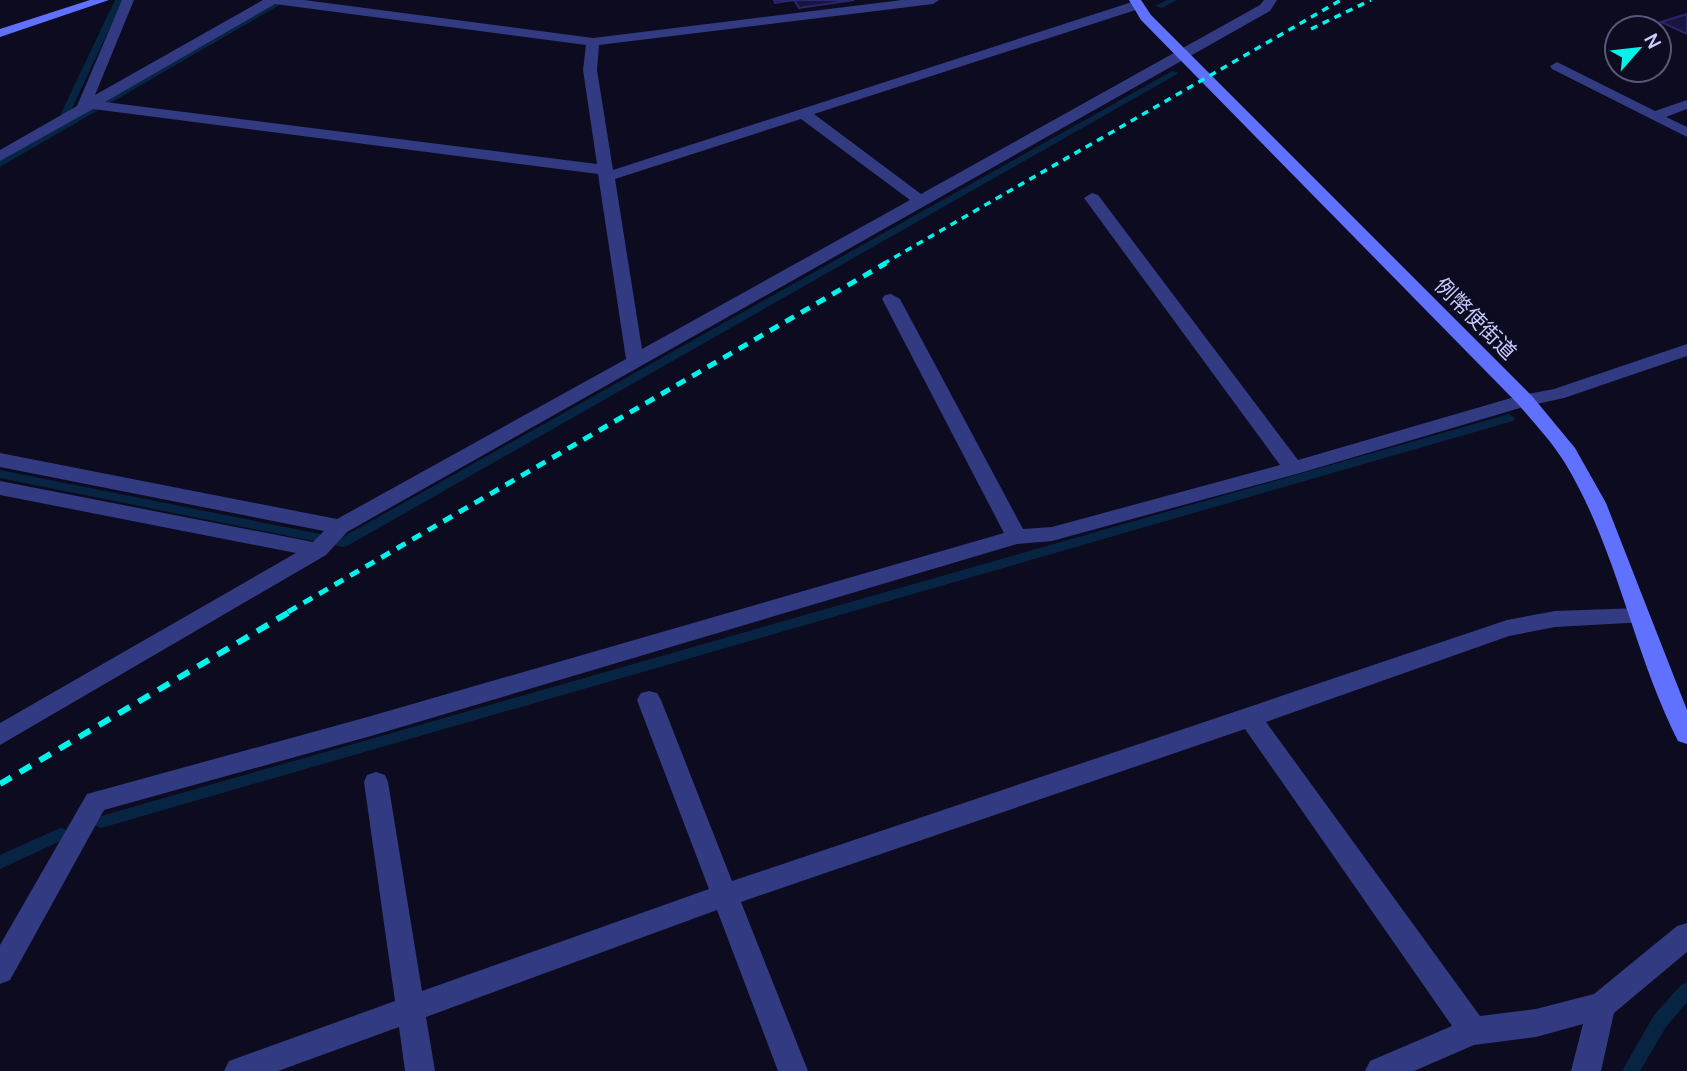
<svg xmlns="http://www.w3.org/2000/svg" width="1687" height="1071" font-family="Manrope,'Noto Sans JP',sans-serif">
<rect width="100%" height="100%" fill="#0c0b1f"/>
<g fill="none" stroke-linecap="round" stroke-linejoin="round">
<path fill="#072442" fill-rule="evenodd" d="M115 0H123L65 123 274 2 281 4 0 167V160L56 128 55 126Z
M1167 0H1177L1162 8 1155 6Z
M1172 71 1179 73 347 546 343 547 0 478V470L341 538Z
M1509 414 1515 418 1513 421 101 828 96 826 94 822 96 818 101 816Z
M60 828 65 829 67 834 65 839 0 869V855Z
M1687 982V1002L1666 1027 1640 1071H1622L1654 1015 1681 985Z"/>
</g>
<path fill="#191541" stroke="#2b266f" stroke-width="2" d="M774 0H854L799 8 794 0 775 3Z
M1687 14V34L1661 22Z"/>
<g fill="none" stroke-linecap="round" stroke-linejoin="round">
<path fill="#323a82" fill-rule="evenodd" d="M122 0H134L95 95 263 0H304L593 38 902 0H939L933 4 599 45 597 70 613 170 1132 2H1142V8L814 114 921 194 1260 5 1264 0H1277L1270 11 347 532 326 555 0 745V723L296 553 0 495V481L313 542 324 531 0 467V453L337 519 626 359 598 174 93 109 0 161V150L77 106ZM275 4 586 45 583 70 597 164 105 102ZM801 119 910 200 642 349 615 179Z
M1557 62 1655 111 1687 100V109L1666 117 1687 127V137L1552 69 1550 66Z
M1092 193 1098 195 1298 460 1518 396 1554 389 1687 344V356L1564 398 1527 406 1300 473 1052 541 1017 544 371 736 104 810 10 980 0 984V945L87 794 371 716 1004 533 882 299 885 295 891 294 900 299 1023 529 1052 527 1280 465 1084 198Z
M1638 608 1646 610 1649 616 1646 622 1555 627 1509 636 1266 722 1480 1016 1536 1009 1594 994 1677 926 1687 923V952L1614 1013 1601 1071H1571L1583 1024 1536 1037 1474 1045 1414 1071H1365L1370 1061 1452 1026 1245 729 741 902 808 1071H778L717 910 426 1017 435 1071H405L399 1027 278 1071H224L229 1061 395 1001 364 782 367 775 376 772 385 775 388 782 422 991 709 889 637 700 641 693 649 691 657 693 661 700 732 881 1507 620 1555 611Z"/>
<path fill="#6071ff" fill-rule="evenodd" d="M90 0H109L0 37V29Z
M1129 0H1141L1151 15 1532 396 1575 448 1606 503 1687 710V744L1678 741C1633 652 1617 549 1565 463 1552 442 1534 423 1518 404L1141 20Z"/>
<path stroke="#00f4ec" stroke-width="3.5" stroke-dasharray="7 6" stroke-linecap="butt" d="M1311 29 1371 0
M883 264 1341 0"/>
<path stroke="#00f4ec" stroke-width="5" stroke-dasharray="10 8" stroke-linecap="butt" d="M288 612 886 263"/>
<path stroke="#00f4ec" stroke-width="6" stroke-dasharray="13 10" stroke-linecap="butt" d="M0 784 291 611"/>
</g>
<g text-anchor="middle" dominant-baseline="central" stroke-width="7" stroke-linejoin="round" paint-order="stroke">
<g font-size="21" fill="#c9caff" stroke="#0c0b1f">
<text transform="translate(1476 318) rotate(45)">例幣使街道</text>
</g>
</g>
<g transform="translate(1638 49) rotate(62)"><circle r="33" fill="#0c0b1f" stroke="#585779" stroke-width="2"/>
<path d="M0-5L12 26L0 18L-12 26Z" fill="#00f4ec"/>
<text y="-10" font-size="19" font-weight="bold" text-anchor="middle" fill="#c9caff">N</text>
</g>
</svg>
